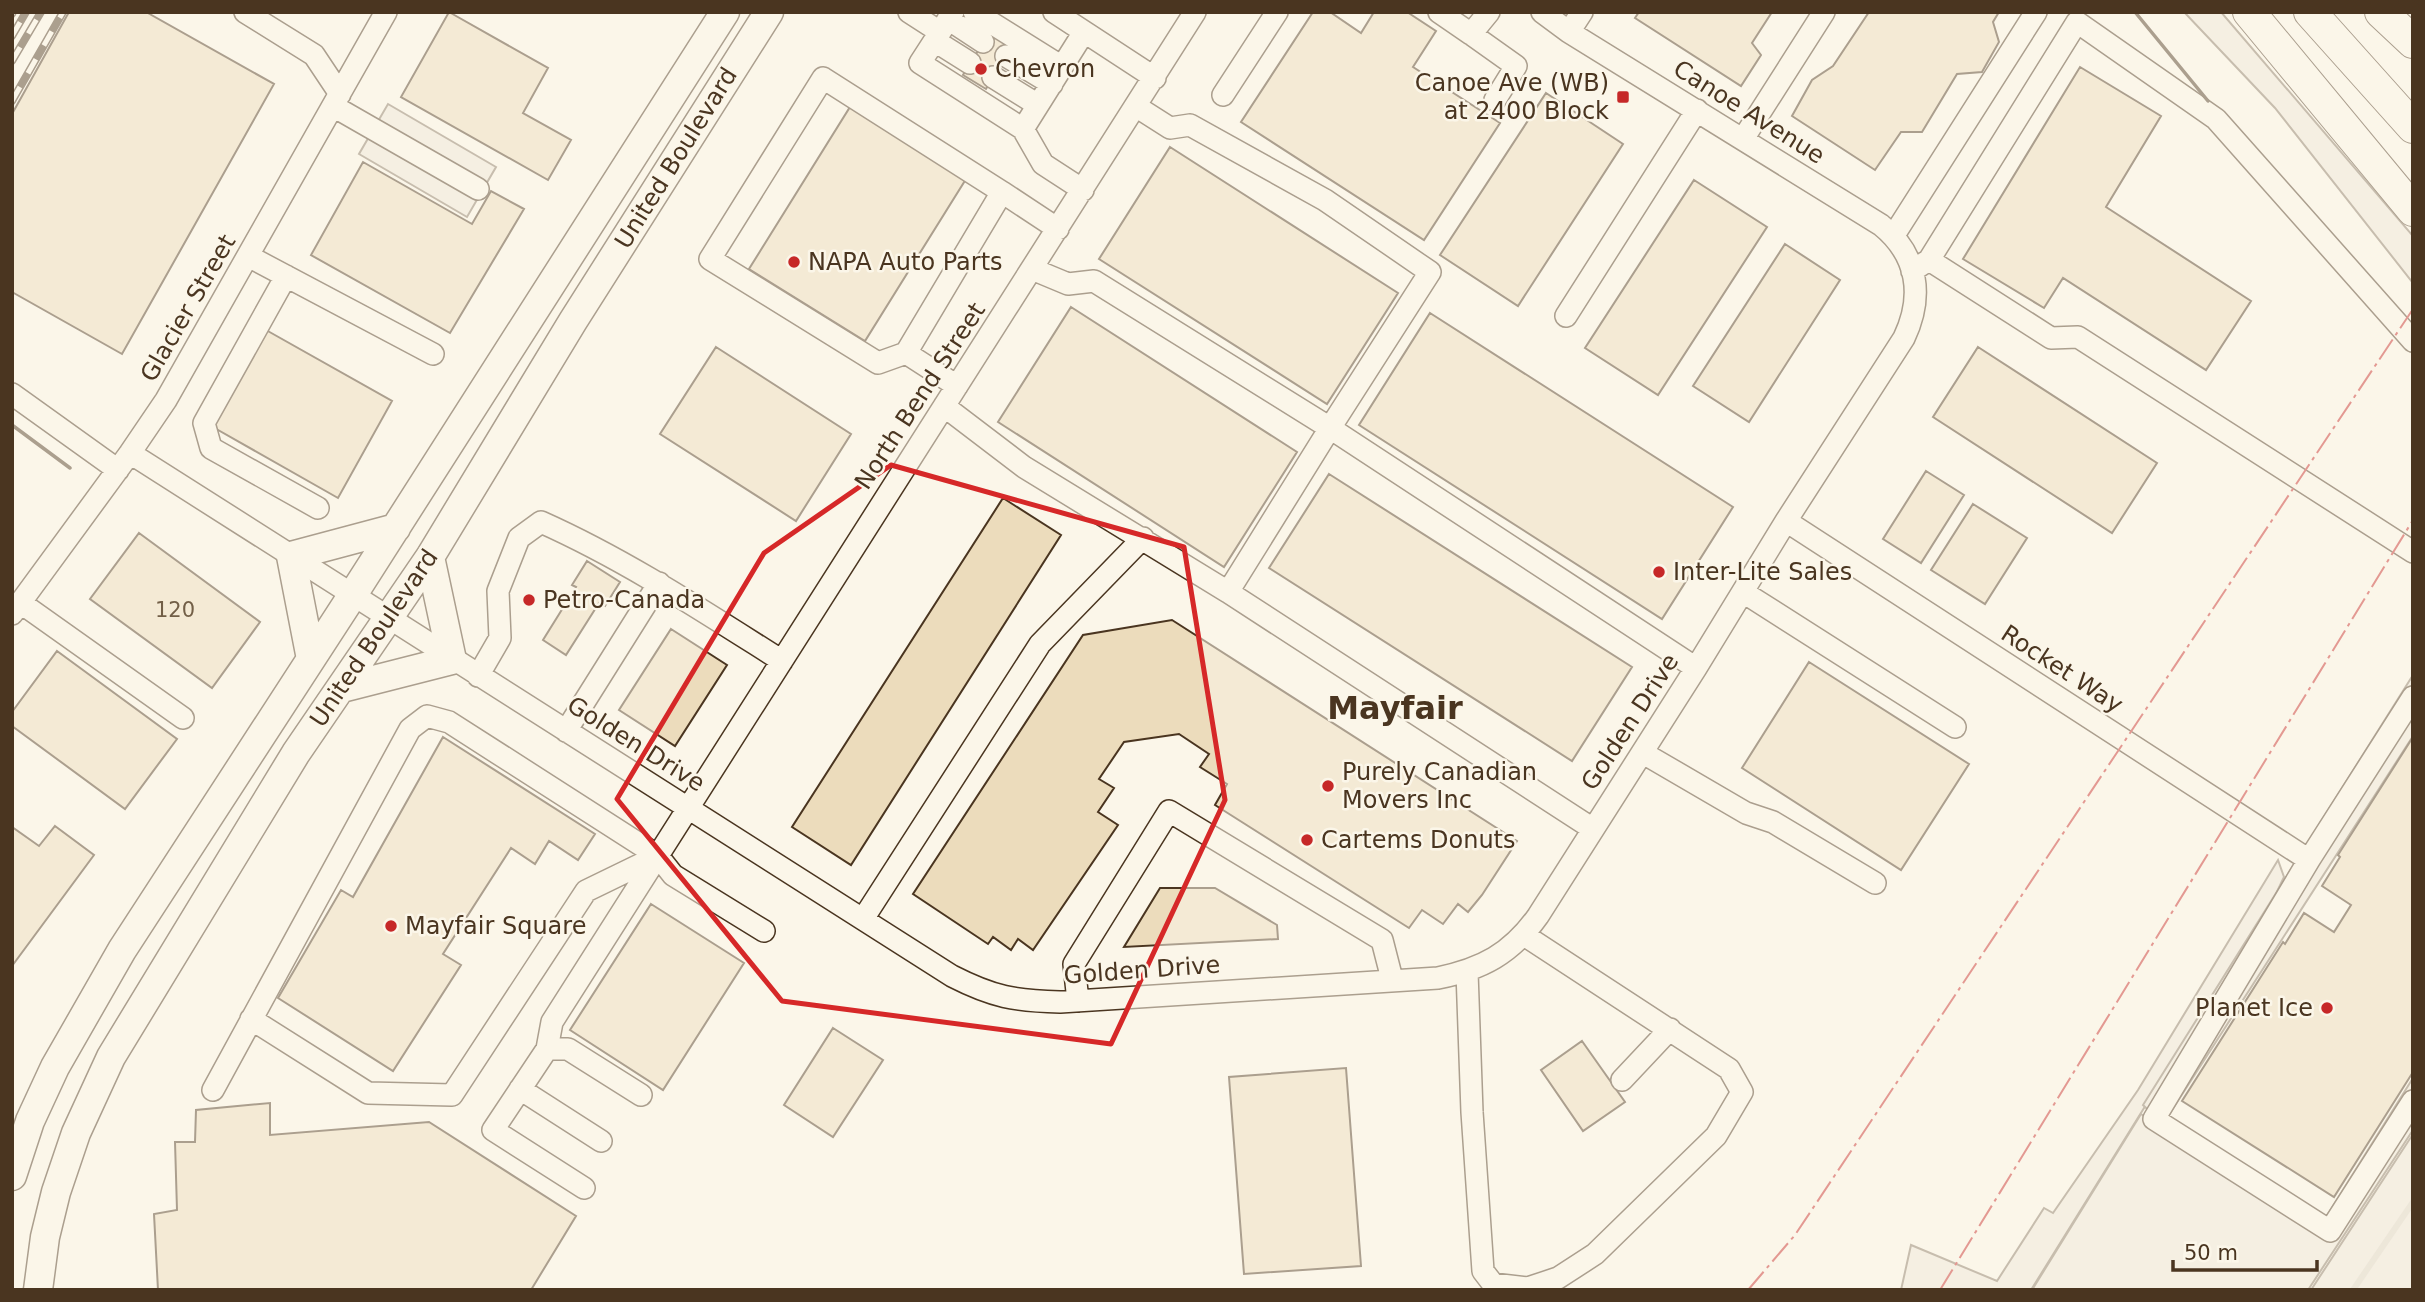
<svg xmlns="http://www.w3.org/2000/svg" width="2425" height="1302" font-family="'DejaVu Sans',sans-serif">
<rect width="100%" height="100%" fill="#fbf6e9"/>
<path fill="#ede6d9" stroke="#887966" stroke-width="2" d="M2184 12H2221L2413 236V283L2275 108Z
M2278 860 2284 877 2272 902 2031 1290H1901L1911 1245 1997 1281 2044 1208 2053 1213 2138 1090Z
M2413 1134V1290H2311Z"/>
<path fill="#ede7d9" stroke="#887966" stroke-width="2" d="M388 104 496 167 467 217 359 154Z
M2413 675V736L2163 1124 2143 1105Z
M2413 1078V1130L2308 1290H2032L2141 1114 2321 1225Z"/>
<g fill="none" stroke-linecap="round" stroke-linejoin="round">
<path stroke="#dcd4c6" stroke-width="6" d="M2353 1290 2413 1202"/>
</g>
<path fill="#ecdcbc" stroke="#4a3520" stroke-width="2" d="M69 12H146L274 84 122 354 12 292V114Z
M449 12 548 68 523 113 571 140 548 180 401 97Z
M1313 12H1330L1361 33 1374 12H1407L1436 31 1413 67 1500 123 1424 240 1241 122Z
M1639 12H1772L1752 43 1761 55 1741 86 1635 18Z
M1869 12H1999L1993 22 1999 42 1982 72 1957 74 1922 132H1901L1875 170 1792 116 1812 80 1833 66Z
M991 30 1014 44 986 89 963 75Z
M2080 67 2161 116 2106 207 2251 301 2206 370 2063 278 2044 308 1963 259Z
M1546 93 1623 144 1518 306 1440 255Z
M850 107 966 179 865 341 749 269Z
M1170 147 1398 293 1327 404 1099 259Z
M363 162 472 224 491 191 524 209 450 333 311 255Z
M1694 180 1767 227 1658 395 1585 348Z
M1785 244 1840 280 1749 422 1693 386Z
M1071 307 1297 452 1224 567 998 422Z
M1430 313 1733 507 1662 619 1359 425Z
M266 330 392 401 338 498 211 426Z
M716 347 851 434 796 521 660 434Z
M1978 347 2157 463 2112 533 1933 417Z
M1926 471 1964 495 1921 563 1883 539Z
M1329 474 1632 667 1572 761 1269 568Z
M1003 498 1061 535 851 865 792 827Z
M1973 504 2027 538 1985 604 1931 570Z
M139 533 260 622 212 688 90 599Z
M587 561 620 582 605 606 599 603 566 655 543 640 576 587 572 585Z
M1172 620 1517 841 1482 895 1468 912 1458 904 1443 924 1422 910 1409 928 1215 805 1227 784 1200 767 1209 754 1179 734 1124 742 1099 779 1114 788 1098 812 1118 825 1033 950 1018 939 1011 950 993 937 988 944 913 894 1083 635Z
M671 629 727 665 675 746 619 710Z
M57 651 177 739 125 809 12 726V712Z
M1809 662 1969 764 1901 870 1742 768Z
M443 737 595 834 578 860 549 841 535 864 511 848 443 954 461 965 393 1071 278 998 341 890 353 897Z
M2413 737V1072L2334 1197 2182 1101 2283 942 2285 944 2304 913 2334 932 2351 905 2322 886 2340 857 2338 855Z
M55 826 94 855 12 966V827L39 846Z
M1160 888H1215L1277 925 1278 939 1124 947Z
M651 904 744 963 663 1090 570 1030Z
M833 1028 883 1060 833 1137 784 1105Z
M1582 1041 1625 1102 1583 1131 1541 1070Z
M1346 1068 1361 1266 1244 1274 1229 1077Z
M270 1103V1135L429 1122 576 1216 531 1290H158L154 1214 177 1210 175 1142H195L196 1110Z"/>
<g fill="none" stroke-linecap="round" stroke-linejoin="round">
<g stroke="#4a3520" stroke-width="24">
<path id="minor" d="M245 12 314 55 340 94
M909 12 940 32
M953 12 920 63 1023 129
M974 12 1062 67
M1054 12 1155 78
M1439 12 1471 34
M1489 12 1471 34 1516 66 1495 100
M948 19 983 42
M1569 32 1582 12
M935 41 970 63
M1006 56 1052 84
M993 77 1038 105
M1223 95 1277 12
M333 106 478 189
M1137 107 1170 128 1190 125 1325 200 1430 272 1330 428 1696 668
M1743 139 1824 12
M1083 190 1043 164 1023 129 1084 32
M1894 235 2036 12
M248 256 433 354
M1929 260 2051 338 2078 337 2413 552
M1912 271 1929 260 2077 22 2216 119 2413 341
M286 276 204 423 211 448 318 508
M1566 316 1697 110
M906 353 878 363 710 259 823 78 1002 192
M957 386 906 353 1002 192 1058 229
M12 394 118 470
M944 406 1024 467 1228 592 1330 428 1094 281 1068 284 1032 269
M130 453 952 976C993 997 1015 1001 1060 1002L1438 978C1482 969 1511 954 1538 916L1696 668 1786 521 1904 338C1924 296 1918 255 1881 225L1569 32 1542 12
M1786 521 2309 860
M1228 592 1593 829
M1743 592 1955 727
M21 603 183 718
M12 614 130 453 166 400 386 12
M478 676 500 638 498 591 519 538 541 522C626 560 703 611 782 661
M2413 697 2309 860 2154 1119 2330 1231 2413 1101
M566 731 659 583
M1643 753 1746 813 1773 822 1875 883
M863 919 1040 644 1143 538
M1467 972 1472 1112 1483 1271 1493 1284 1528 1288 1558 1278 1595 1254 1716 1136 1742 1092 1729 1069 1524 935
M1078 1001 1074 964 1169 811 1382 940 1392 979
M251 1019 368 1093 452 1095 586 891 658 856
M547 1049H568L641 1095
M1622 1080 1670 1029
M520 1089 601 1141
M213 1090 410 729 427 716 449 722 658 856 673 875 764 931
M584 1188 493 1130 547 1049 552 1022 1195 12"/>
</g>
<g stroke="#4a3520" stroke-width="31">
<path id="major" d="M311 659 291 556 396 528
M342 688 452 660 430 557
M12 1176 30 1121 55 1067 122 950 352 596 725 12
M38 1290 45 1237 56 1192 76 1133 111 1057 296 753 430 557 573 321 769 12"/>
</g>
<g stroke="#4a3520" stroke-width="34">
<path id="highway" d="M2249 12 2413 210
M2310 12 2413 127
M2381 12 2413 42"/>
</g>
<use href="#minor" stroke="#fbf6e9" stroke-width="21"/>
<use href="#major" stroke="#fbf6e9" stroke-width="28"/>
<use href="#highway" stroke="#fbf6e9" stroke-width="32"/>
<g stroke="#4a3520" stroke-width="8">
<path id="rail" d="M12 14 13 12
M12 36 26 12
M12 61 41 12
M12 101 63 12"/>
</g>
<use href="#rail" stroke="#fbf6e9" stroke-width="5" stroke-dasharray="16" stroke-linecap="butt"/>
<path stroke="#4a3520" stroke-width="3.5" d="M2135 12 2208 101
M12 425 70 468"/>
<path stroke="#c62828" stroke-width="2" stroke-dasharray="24 5 3.5 5" stroke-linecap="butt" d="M1748 1290 1795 1235 2413 309
M1940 1290 2413 520"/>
</g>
<path d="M0 0H2425V1302H0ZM891 465 1184 547 1225 800 1111 1044 782 1001 617 799 764 553Z" fill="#fbf6e9" fill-opacity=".55" fill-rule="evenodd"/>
<path fill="none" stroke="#d62828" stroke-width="5" stroke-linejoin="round" d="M891 465 1184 547 1225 800 1111 1044 782 1001 617 799 764 553Z"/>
<g fill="#c62828" stroke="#fbf6e9" stroke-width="2.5">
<circle cx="981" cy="69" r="7"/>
<rect x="1616" y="90" width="14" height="14" rx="3.5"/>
<circle cx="794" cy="262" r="7"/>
<circle cx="1659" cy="572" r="7"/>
<circle cx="529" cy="600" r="7"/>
<circle cx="1328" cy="786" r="7"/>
<circle cx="1307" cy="840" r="7"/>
<circle cx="391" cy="926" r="7"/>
<circle cx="2327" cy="1008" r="7"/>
</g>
<g text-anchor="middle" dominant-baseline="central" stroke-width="5" stroke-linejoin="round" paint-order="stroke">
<g font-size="21" fill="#725f47">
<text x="175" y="610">120</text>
</g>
<g font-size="24" fill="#4a3520" stroke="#fbf6e9" text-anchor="start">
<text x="995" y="69">Chevron</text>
<text x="1609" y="83" text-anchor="end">Canoe Ave (WB)<tspan x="1609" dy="28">at 2400 Block</tspan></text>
<text x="808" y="262">NAPA Auto Parts</text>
<text x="1673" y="572">Inter-Lite Sales</text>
<text x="543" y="600">Petro-Canada</text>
<text x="1342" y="772">Purely Canadian<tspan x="1342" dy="28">Movers Inc</tspan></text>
<text x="1321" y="840">Cartems Donuts</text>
<text x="405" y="926">Mayfair Square</text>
<text x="2313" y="1008" text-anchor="end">Planet Ice</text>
</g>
<g font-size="24" fill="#4a3520" stroke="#fbf6e9">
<text transform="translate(1749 112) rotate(32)">Canoe Avenue</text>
<text transform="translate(676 158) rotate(-58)">United Boulevard</text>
<text transform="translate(188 308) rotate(-60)">Glacier Street</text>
<text transform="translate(920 396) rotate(-57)">North Bend Street</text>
<text transform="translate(374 638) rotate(-56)">United Boulevard</text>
<text transform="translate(2062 669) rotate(33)">Rocket Way</text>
<text transform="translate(1630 722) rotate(-57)">Golden Drive</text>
<text transform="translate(636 744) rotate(32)">Golden Drive</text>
<text transform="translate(1142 970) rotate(-4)">Golden Drive</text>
</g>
<g font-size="32" font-weight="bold" fill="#4a3520" stroke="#fbf6e9">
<text x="1395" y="708">Mayfair</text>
</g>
</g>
<rect width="2425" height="1302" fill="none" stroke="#4a3520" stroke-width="28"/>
<path d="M2173 1260v10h144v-10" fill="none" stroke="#4a3520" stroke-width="3.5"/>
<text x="2184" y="1260" font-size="21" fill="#4a3520" stroke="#fbf6e9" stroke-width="5" paint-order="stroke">50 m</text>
</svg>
